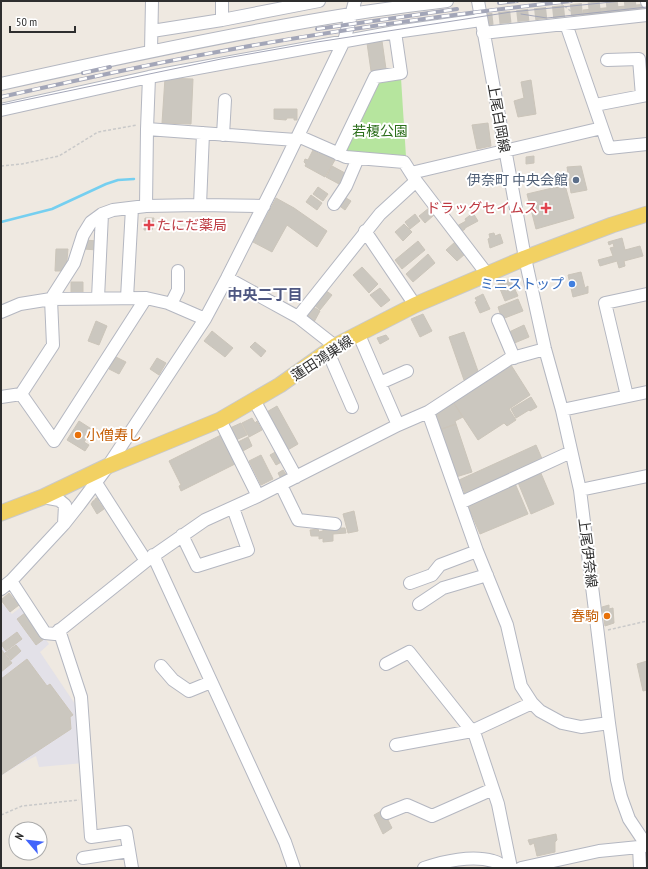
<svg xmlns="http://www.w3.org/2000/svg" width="648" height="869" font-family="'PT Sans Narrow','Noto Sans JP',sans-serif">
<rect width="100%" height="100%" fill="#efe9e1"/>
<path fill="#e3e1e8" d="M1 602 12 614 21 607 49 644 40 652 81 713 84 763 39 767 36 756 18 765 1 776Z"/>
<path fill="#b6e59e" d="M401 78 406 157 347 152 345 148 376 81Z"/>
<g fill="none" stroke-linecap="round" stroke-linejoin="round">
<path stroke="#75cff0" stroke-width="2.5" d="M1 222 52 209 106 184 118 180 134 179"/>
</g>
<path fill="#cbc7bf" stroke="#cbc5ba" d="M647 4V13L583 19V10Z
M382 41 386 69 371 71 367 43Z
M165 78 193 79 191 124 162 123Z
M531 80 536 114 518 117 514 101 524 98 521 82Z
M274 109H297V120H294V118H287L286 120 274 119Z
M488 123 491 146 477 149 472 125Z
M313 150 320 154 321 152 335 160 325 177 305 166 306 164 304 162 305 159 308 160Z
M534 156V163L526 164V157Z
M332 166 345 173 339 184 326 177Z
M581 166 587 190 571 193 567 167Z
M565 185 574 218 536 229 527 194Z
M318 187 328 194 323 201 313 194Z
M311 195 322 203 317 210 306 202Z
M343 196 351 201 345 210 337 204Z
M276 198 294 208 327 231 317 247 287 225 272 252 253 242Z
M429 208 434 215 425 223 419 216Z
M473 213 478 221 465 228V229L461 232 457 226 466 221 465 219Z
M415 214 420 221 410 229 405 222Z
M145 218H154L152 230H144Z
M404 224 412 232 403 241 395 232Z
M494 233 495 236 500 234 503 243 490 248 488 239 490 238 489 234Z
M622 238 625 250 640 246 643 256 624 261 625 266 619 268 617 261 600 266 598 260 613 256 610 248 614 247 613 243 609 245 608 242Z
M84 240 98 241 97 250 84 249Z
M418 241 425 250 402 269 395 260Z
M455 242 465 254 457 261 446 250Z
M56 249H68L66 271H55Z
M428 254 435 263 413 282 406 274Z
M362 267 378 284 369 293 353 275Z
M581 272 585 288 588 286V293L573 297 568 275Z
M510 279 518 296 505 301 498 284Z
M71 282H83V296H71Z
M380 288 390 300 381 307 370 295Z
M325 290 332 295 320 310 314 305Z
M483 294 490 309 480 313 475 302 477 301 475 298Z
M518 299 523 311 502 319 498 307Z
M312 306 320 311 314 322 305 317Z
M423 314 432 331 420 337 411 319Z
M96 321 107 326 99 345 88 341Z
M524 325 529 337 512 344 507 333Z
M212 331 233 348 225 357 204 341Z
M464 332 479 374 464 380 449 337Z
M386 335 389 339 380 344 377 338Z
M255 342 266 351 261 357 250 347Z
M116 357 126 362 119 374 109 369Z
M157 358 166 363 159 375 150 369Z
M511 365 530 395 509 409 516 420 507 426 504 423 478 440 453 402Z
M531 397 537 407 530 411 529 410 516 418 511 409Z
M454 403 463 417 455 421 456 424 439 430 435 414Z
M277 406 298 444 286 451 265 413Z
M252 418 255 423 257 421 262 430 249 437 242 423Z
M79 421 93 430 84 442 89 445 85 451 67 440Z
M241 423 247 435 236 440 230 428Z
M456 424 472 472 456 477 439 430Z
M221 435 235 464 181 491 179 486 181 485 169 461Z
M248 437 252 446 241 452 236 443Z
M536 445 543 461 466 496 459 480Z
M279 450 285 460 276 465 270 455Z
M261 455 273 479 261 485 249 461Z
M283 470 287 476 281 479 278 473Z
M540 471 554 504 531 514 517 480Z
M514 481 528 514 480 534 466 501Z
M101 495 103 497 98 500 104 509 97 514 91 504 93 501 95 500V499Z
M354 511 358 531 348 533 343 514Z
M323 528H345L346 533 333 534V541L323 542V538L319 539V536H311L310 530 318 529 319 532 323 531Z
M9 593 19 605 10 612 1 600Z
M609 605V609L613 608 614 623 605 626 602 607Z
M25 613 44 639 36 645 17 619Z
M17 632 22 639 6 651 1 644Z
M16 645 21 651 11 660 5 653Z
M1 649 12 663 1 672Z
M27 659 47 686 50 684 73 715 70 717 71 729 1 775V679Z
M647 661V690L643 691 637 664Z
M383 810 392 828 383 834 374 815Z
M556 834 557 840 555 842V852L537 856 534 843 530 845 528 840Z"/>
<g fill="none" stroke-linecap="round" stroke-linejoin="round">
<path stroke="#c8c4bd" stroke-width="12" stroke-dasharray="12 6" stroke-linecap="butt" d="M481 20 647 2"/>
<g stroke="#b4b7c1" stroke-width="14">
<path id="minor" d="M222 1V20
M478 1 525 258 545 349 562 410 580 490 609 723 617 780 621 797 629 819 647 846
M647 1V2
M566 24 609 148 647 144
M152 31 222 20 319 1
M483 33 647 15
M151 51 152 1
M607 60 639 59 642 96
M1 84C117 58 234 33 351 14 383 9 415 5 447 1
M595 105 647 95
M1 110 149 77 395 32 481 20
M147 129 296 140
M223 135 225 100
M298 136 346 157 404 162 416 181 487 274
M338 154 375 77 401 73 395 32
M411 173 602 128
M334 204 346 186 358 158
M200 205 203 133
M146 206 147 129 149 77
M365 231 415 305
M227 278 298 317 335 346
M98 298 102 214
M127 298 132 208
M171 304 178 290V271
M1 312 20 304 51 299 146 298 168 303 205 319
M298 317 380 214 416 181
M498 320 514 358
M359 335 398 425
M328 352 352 407
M380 383 407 371
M21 394 54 441 146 298
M627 396 605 303 647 294
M1 397 21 394 53 345 51 299 74 263 83 235 91 222 102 214 113 210 146 206 200 205 264 206
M254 400 296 477
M562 410 647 392
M428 412 477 551 507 625 521 686 532 703 540 711 562 723 581 727 609 723
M220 420 258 496
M96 483 146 561
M281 485 298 520 335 524
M580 490 647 476
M43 497 59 500 65 505 64 524
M460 503 571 452
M182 535 197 566 248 550 233 508
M153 555 285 842 294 868
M11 581 45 633 55 634 146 561 205 520 258 496 398 425 428 412 509 359 545 349
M410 583 432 575 440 565 477 551
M1 589 11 581 64 524 79 505 108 466 205 319 227 278 277 179 344 41 355 1
M419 604 443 588 487 575
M59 630 81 697 91 837 126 832 132 868
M386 664 409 652 475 735 498 804 511 868
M161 666 173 680 189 691 211 682
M396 745 472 731 532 703
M387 813 407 805 432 816 493 789
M639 847 640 868
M83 858 129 851
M424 868C444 861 472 855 493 861 498 862 503 866 507 868
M521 868 599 851 639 847 644 843"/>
</g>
<g stroke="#c9c9c9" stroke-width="17">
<path id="major" d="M1 513 43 497 108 466 220 420 280 385 335 346 415 305 525 258 612 225 647 214"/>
</g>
<path stroke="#c9c9c9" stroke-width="1.5" stroke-dasharray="3 2" stroke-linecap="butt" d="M546 4 559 2 572 12
M1 166 22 164 59 156 98 132 137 125
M608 630 647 621
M1 815 22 806 79 800"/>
<use href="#minor" stroke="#fff" stroke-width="12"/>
<use href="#major" stroke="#f2d163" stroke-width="15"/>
<path stroke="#a3a6b8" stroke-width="1" d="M521 14 547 18 647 7
M1 105 221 59 317 42 511 12 622 1"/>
<g stroke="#a3a6b8" stroke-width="4">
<path id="rail" d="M499 3 517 1
M317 29 457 9
M83 73 110 67
M1 97C73 81 145 65 217 52 334 30 452 14 571 1"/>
</g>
<use href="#rail" stroke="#fff" stroke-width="2.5" stroke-dasharray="8" stroke-linecap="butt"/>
</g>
<circle fill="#5c6f8a" stroke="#fff" stroke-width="1.5" cx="576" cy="180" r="4"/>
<g fill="#e0444e" stroke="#fff" stroke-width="1.5">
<path d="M544 202h4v4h4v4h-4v4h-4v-4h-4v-4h4z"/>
<path d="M147 219h4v4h4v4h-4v4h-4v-4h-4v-4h4z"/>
</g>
<circle fill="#3f7fe0" stroke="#fff" stroke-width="1.5" cx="572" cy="284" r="4"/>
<g fill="#e8710a" stroke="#fff" stroke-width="1.5">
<circle cx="78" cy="435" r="4"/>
<circle cx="607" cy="616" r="4"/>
</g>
<g text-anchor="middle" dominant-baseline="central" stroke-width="4" stroke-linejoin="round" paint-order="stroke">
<g font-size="14" fill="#2e2e2e" stroke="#fff">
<text transform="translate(499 118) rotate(80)">上尾白岡線</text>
<text transform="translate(322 358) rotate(-33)">蓮田鴻巣線</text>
<text transform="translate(588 553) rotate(83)">上尾伊奈線</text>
</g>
<g font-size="14" fill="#2c6e1b" stroke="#fff">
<text x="380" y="131">若榎公園</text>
</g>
<g font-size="14" fill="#4e5e75" stroke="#fff" text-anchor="end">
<text x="568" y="180">伊奈町 中央会館</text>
</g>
<g font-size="14" fill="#be3a42" stroke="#fff" text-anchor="end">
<text x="538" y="208">ドラッグセイムス</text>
<text x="157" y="225" text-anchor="start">たにだ薬局</text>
</g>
<g font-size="14" fill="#366cbe" stroke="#fff" text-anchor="end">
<text x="564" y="284">ミニストップ</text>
</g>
<g font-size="14" fill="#c56008" stroke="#fff" text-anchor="start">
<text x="86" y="435">小僧寿し</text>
<text x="599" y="616" text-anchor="end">春駒</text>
</g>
<g font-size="15" font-weight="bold" fill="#4d5680" stroke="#fff">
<text x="265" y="294">中央二丁目</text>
</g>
</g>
<rect width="648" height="869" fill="none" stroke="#2e2e2e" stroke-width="4"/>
<g transform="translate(28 841) rotate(298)"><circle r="19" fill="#ffffff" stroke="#ababab"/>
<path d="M0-3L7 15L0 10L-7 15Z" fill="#4264fb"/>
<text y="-6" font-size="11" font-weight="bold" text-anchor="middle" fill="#2e2e2e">N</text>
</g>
<path d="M10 26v6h65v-6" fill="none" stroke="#2e2e2e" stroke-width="2"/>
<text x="16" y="26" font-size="12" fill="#2e2e2e" stroke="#ffffff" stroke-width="3" paint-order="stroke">50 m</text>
</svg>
